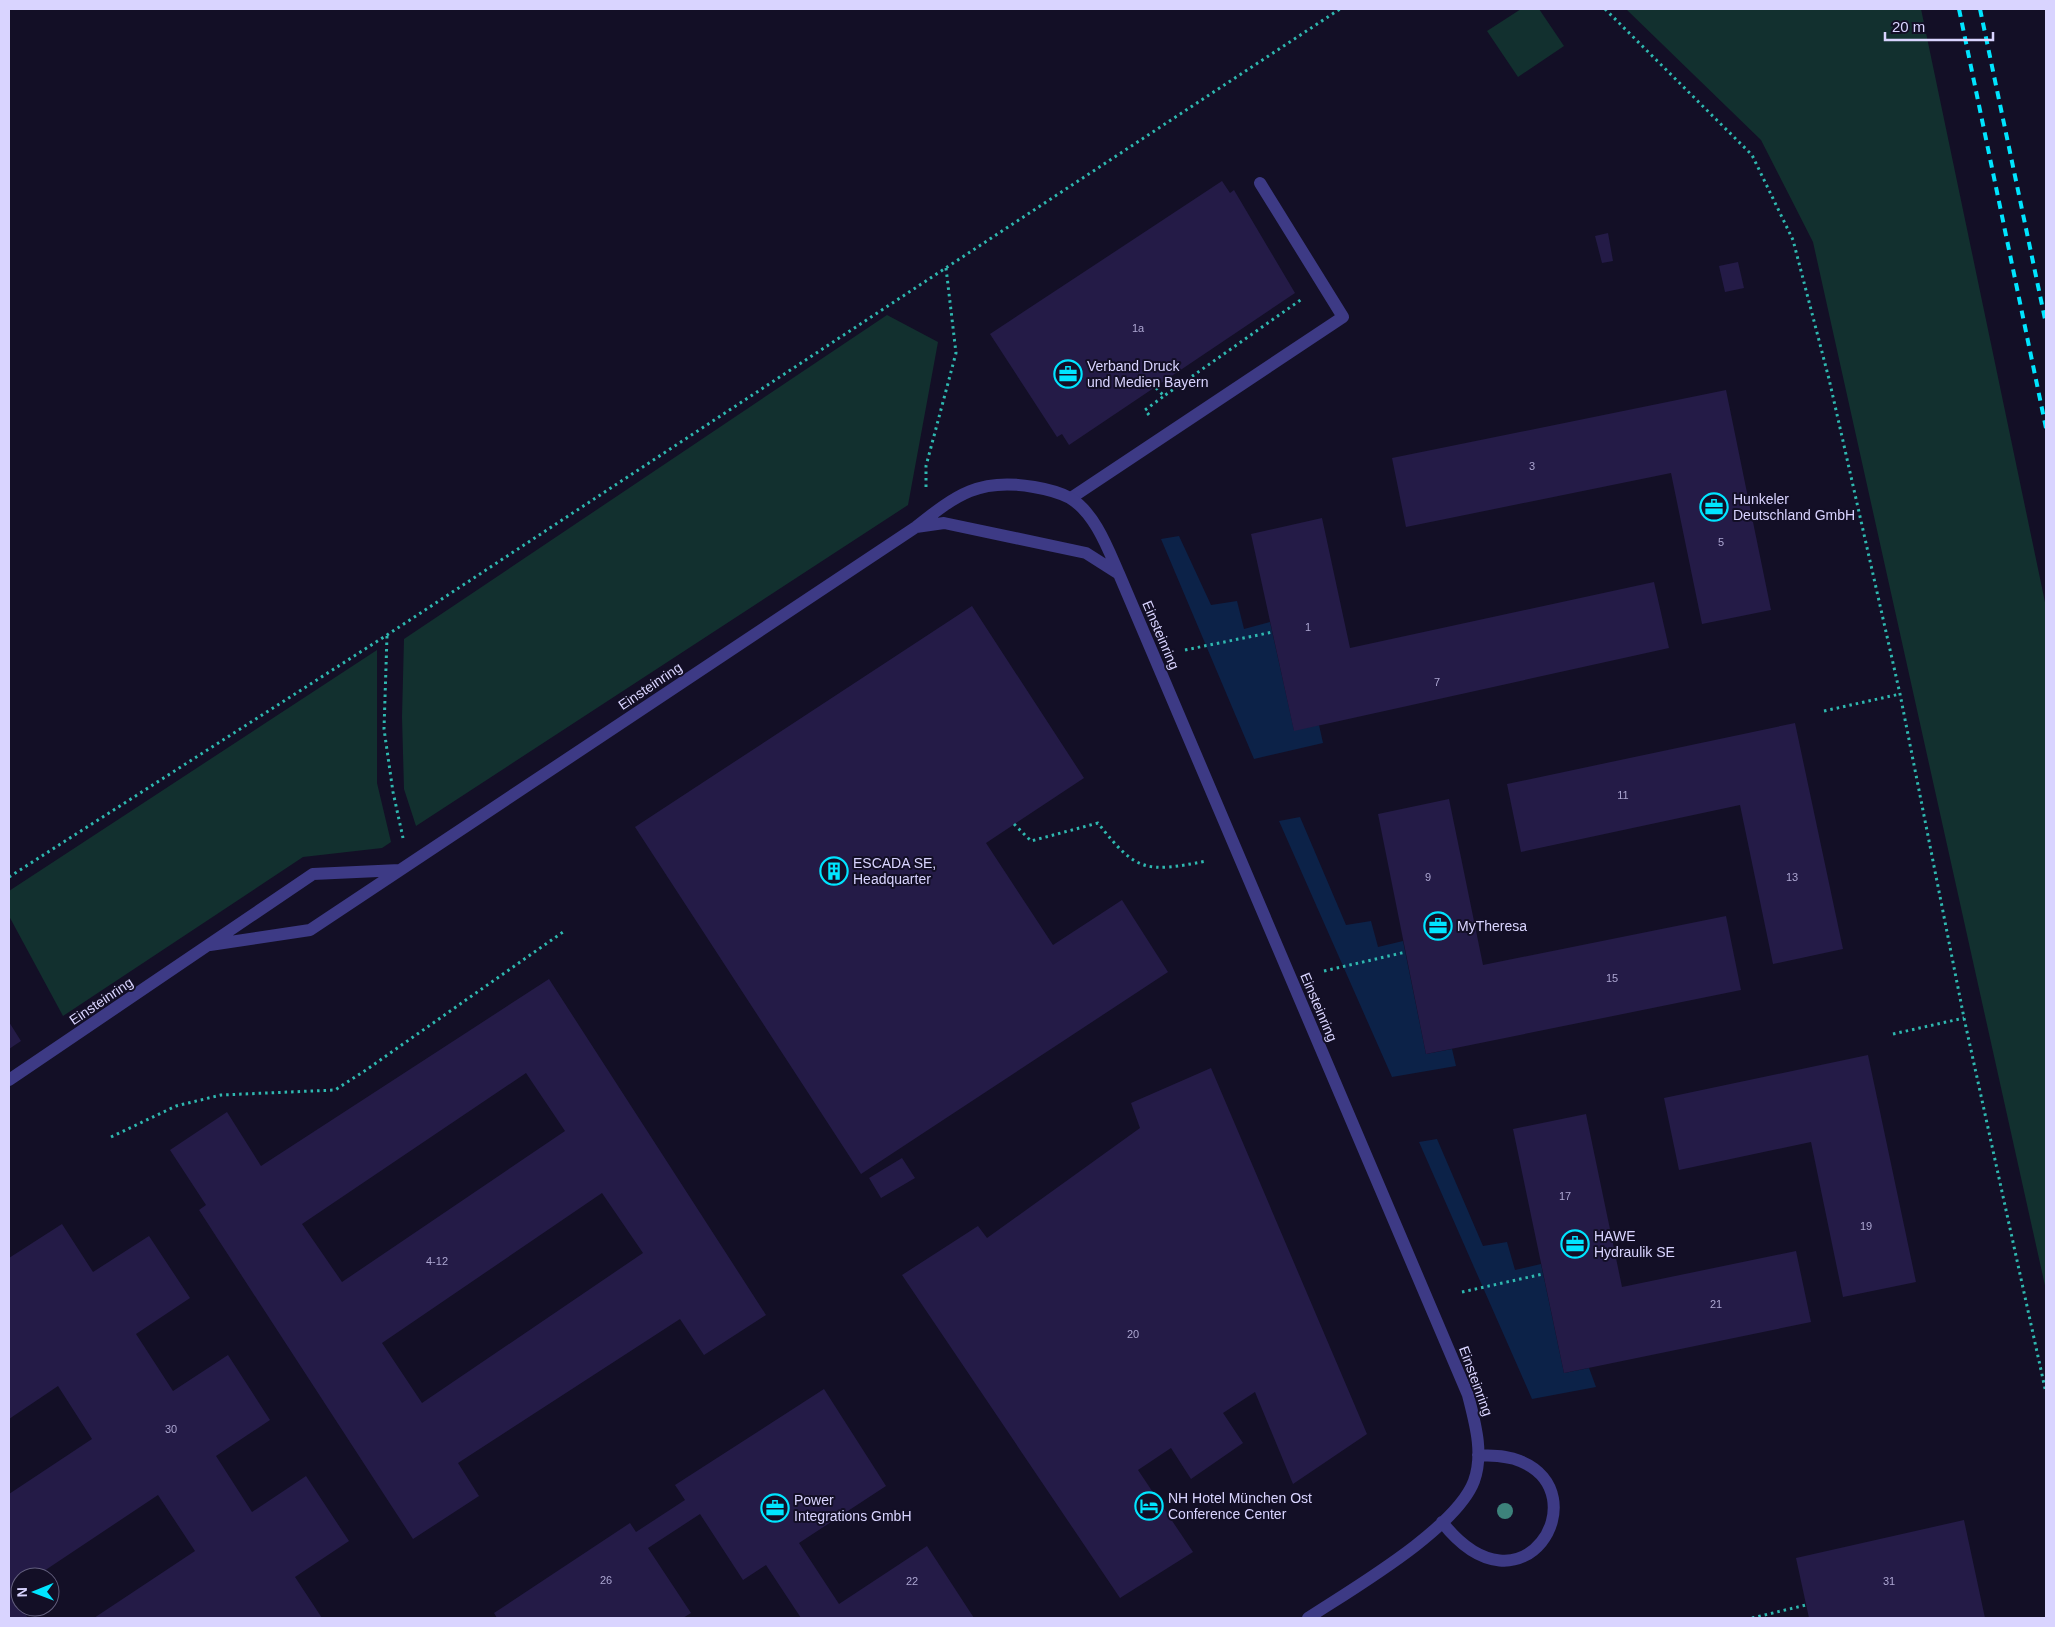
<svg xmlns="http://www.w3.org/2000/svg" width="2055" height="1627" font-family="Arial,sans-serif">
<rect width="100%" height="100%" fill="#130f26"/>
<path fill="#12302f" d="M1521 9H1539L1564 46 1518 77 1487 31Z
M1626 9H1921L2046 607V1290L1813 242 1761 140Z
M887 315 938 342 908 505 416 826 404 789 402 717 404 639Z
M377 650V783L391 842 382 848 303 857 63 1016 9 916V891Z"/>
<path fill="#0c2248" d="M1179 536 1211 605 1237 601 1244 629 1270 622 1294 730 1319 725 1323 743 1254 759 1161 539Z
M1300 817 1346 925 1371 921 1378 947 1403 941 1426 1054 1452 1049 1456 1066 1392 1077 1279 821Z
M1437 1139 1483 1246 1507 1242 1515 1270 1541 1264 1564 1373 1589 1368 1596 1387 1532 1399 1419 1142Z"/>
<path fill="#241b47" fill-rule="evenodd" d="M1222 181 1230 193 1234 190 1295 293 1069 445 1062 434 1057 437 990 334Z
M1608 233 1613 261 1602 263 1595 236Z
M1738 262 1744 288 1725 292 1719 266Z
M1726 390 1771 610 1702 624 1671 473 1406 527 1392 458Z
M1322 518 1350 648 1654 582 1669 648 1294 731 1251 534Z
M972 606 1084 778 986 843 1053 945 1122 900 1168 972 861 1174 635 827Z
M1795 723 1843 949 1773 964 1740 805 1521 852 1507 784Z
M1449 799 1483 965 1726 916 1741 990 1426 1054 1378 814Z
M549 979 766 1315 704 1355 680 1319 458 1463 479 1496 413 1539 199 1210 206 1205 170 1150 227 1112 261 1166ZM526 1073 565 1131 342 1282 302 1224ZM602 1193 643 1253 422 1403 382 1343Z
M9 1022 21 1041 9 1049Z
M1868 1055 1916 1282 1843 1297 1811 1142 1679 1170 1664 1098Z
M1211 1068 1367 1434 1293 1484 1255 1392 1223 1413 1243 1443 1191 1479 1171 1448 1138 1470 1193 1552 1120 1598 902 1275 978 1226 987 1238 1140 1128 1131 1103Z
M1586 1114 1622 1287 1796 1251 1811 1322 1564 1373 1513 1129Z
M902 1158 915 1178 881 1198 869 1178Z
M62 1224 93 1272 149 1236 190 1298 136 1334 173 1391 228 1355 270 1420 216 1456 252 1512 306 1476 349 1541 295 1577 322 1618H94L195 1551 158 1495 35 1577H20V1587L11 1593 28 1618H9V1494L92 1439 58 1386 9 1419V1258Z
M824 1389 886 1486 799 1543 839 1604 927 1546 974 1618H801L766 1565 743 1580 700 1514 648 1548 691 1613 683 1618H497L494 1613 630 1523 636 1532 685 1500 675 1485Z
M1964 1520 1985 1618H1809L1796 1558Z"/>
<g fill="none" stroke-linecap="round" stroke-linejoin="round">
<path stroke="#2fb8b0" stroke-width="3" stroke-dasharray="2.5 4" stroke-linecap="butt" d="M1605 9 1752 155 1793 240 1829 379 1900 694 1964 1018 2046 1393
M1156 388 1164 396 1302 299
M1149 415 1145 410 1164 396
M926 487V466L956 353 946 268
M387 636 384 729 393 792 403 838
M1185 650 1273 632
M1824 711 1900 694
M1014 824 1031 841 1098 823C1136 872 1146 873 1206 861
M9 877 387 635 1340 9
M1324 971 1406 952
M1893 1034 1964 1018
M111 1137 176 1106 221 1095 335 1090 366 1070 563 932
M1462 1292 1543 1274
M1752 1618 1806 1605"/>
<path stroke="#3d3a85" stroke-width="12" d="M1071 498 1343 317 1260 183"/>
<path stroke="#3d3a85" stroke-width="12" d="M916 527 944 523 1086 553 1119 574
M210 945 310 930 916 527C956 495 980 477 1034 487 1046 489 1059 492 1070 498 1095 513 1108 549 1119 574L1468 1395C1475 1423 1484 1453 1474 1481 1456 1529 1352 1589 1308 1618
M9 1080 313 874 400 870
M1442 1522C1523 1625 1600 1493 1520 1461 1507 1455 1492 1456 1478 1455"/>
<path stroke="#00e5ff" stroke-width="4" stroke-dasharray="8 6" stroke-linecap="butt" d="M1959 9 2046 428
M1980 9 2046 324"/>
</g>
<circle fill="#3d827b" cx="1505" cy="1511" r="8"/>
<defs>
<g id="office-ring" transform="scale(1.4375)"><circle r="9.5" fill="#130f26" stroke="#00e5ff" stroke-width="1.5"/><path d="M-6-3h4V-5.5h4V-3h4V5H-6ZM-1-4.5V-3h2v-1.5ZM-6 0V1H6V0Z" fill="#00e5ff"/></g>
<g id="building-ring" transform="scale(1.4375)"><circle r="9.5" fill="#130f26" stroke="#00e5ff" stroke-width="1.5"/><path d="M-4-6H4V6H1V3H-1V6H-4ZM-2.5-4.3h1.7v1.8h-1.7ZM.8-4.3h1.7v1.8H.8ZM-2.5-1h1.7V.8h-1.7ZM.8-1h1.7V.8H.8Z" fill="#00e5ff"/></g>
<g id="hotel-ring" transform="scale(1.4375)"><circle r="9.5" fill="#130f26" stroke="#00e5ff" stroke-width="1.5"/><path d="M-6-4.5h1.5V1H6V5H4.5V3h-9V5H-6ZM-4 0a1.8 1.8 0 1 1 3.6 0ZM.5 0V-2.5h3Q6-2.5 6 0Z" fill="#00e5ff"/></g>
</defs>
<g fill-rule="evenodd">
<use href="#office-ring" x="1068" y="374"/>
<use href="#office-ring" x="1714" y="507"/>
<use href="#building-ring" x="834" y="871"/>
<use href="#office-ring" x="1438" y="926"/>
<use href="#office-ring" x="1575" y="1244"/>
<use href="#hotel-ring" x="1149" y="1506"/>
<use href="#office-ring" x="775" y="1508"/>
</g>
<g text-anchor="middle" dominant-baseline="central" stroke-width="4" stroke-linejoin="round" paint-order="stroke">
<g font-size="11" fill="#aca6d1">
<text x="1138" y="328">1a</text>
<text x="1532" y="466">3</text>
<text x="1721" y="542">5</text>
<text x="1308" y="627">1</text>
<text x="1437" y="682">7</text>
<text x="1623" y="795">11</text>
<text x="1428" y="877">9</text>
<text x="1792" y="877">13</text>
<text x="1612" y="978">15</text>
<text x="1565" y="1196">17</text>
<text x="1866" y="1226">19</text>
<text x="437" y="1261">4-12</text>
<text x="1716" y="1304">21</text>
<text x="1133" y="1334">20</text>
<text x="171" y="1429">30</text>
<text x="606" y="1580">26</text>
<text x="912" y="1581">22</text>
<text x="1889" y="1581">31</text>
</g>
<g font-size="14" fill="#d9d4ff" stroke="#130f26" text-anchor="start">
<text x="1087" y="366">Verband Druck<tspan x="1087" dy="16">und Medien Bayern</tspan></text>
<text x="1733" y="499">Hunkeler<tspan x="1733" dy="16">Deutschland GmbH</tspan></text>
<text x="853" y="863">ESCADA SE,<tspan x="853" dy="16">Headquarter</tspan></text>
<text x="1457" y="926">MyTheresa</text>
<text x="1594" y="1236">HAWE<tspan x="1594" dy="16">Hydraulik SE</tspan></text>
<text x="1168" y="1498">NH Hotel München Ost<tspan x="1168" dy="16">Conference Center</tspan></text>
<text x="794" y="1500">Power<tspan x="794" dy="16">Integrations GmbH</tspan></text>
</g>
<g font-size="14" fill="#d9d4ff" stroke="#130f26">
<text transform="translate(1161 635) rotate(67)">Einsteinring</text>
<text transform="translate(650 686) rotate(-34)">Einsteinring</text>
<text transform="translate(101 1001) rotate(-34)">Einsteinring</text>
<text transform="translate(1319 1007) rotate(67)">Einsteinring</text>
<text transform="translate(1476 1381) rotate(70)">Einsteinring</text>
</g>
</g>
<rect width="2055" height="1627" fill="none" stroke="#d9d4ff" stroke-width="20"/>
<g transform="translate(35 1592) rotate(269)"><circle r="24" fill="#130f26" stroke="#625e7d"/>
<path d="M0-4L9 19L0 12L-9 19Z" fill="#00e5ff"/>
<text y="-8" font-size="14" font-weight="bold" text-anchor="middle" fill="#d9d4ff">N</text>
</g>
<path d="M1885 32v8h108v-8" fill="none" stroke="#d9d4ff" stroke-width="2.5"/>
<text x="1892" y="32" font-size="15" fill="#d9d4ff" stroke="#130f26" stroke-width="4" paint-order="stroke">20 m</text>
</svg>
